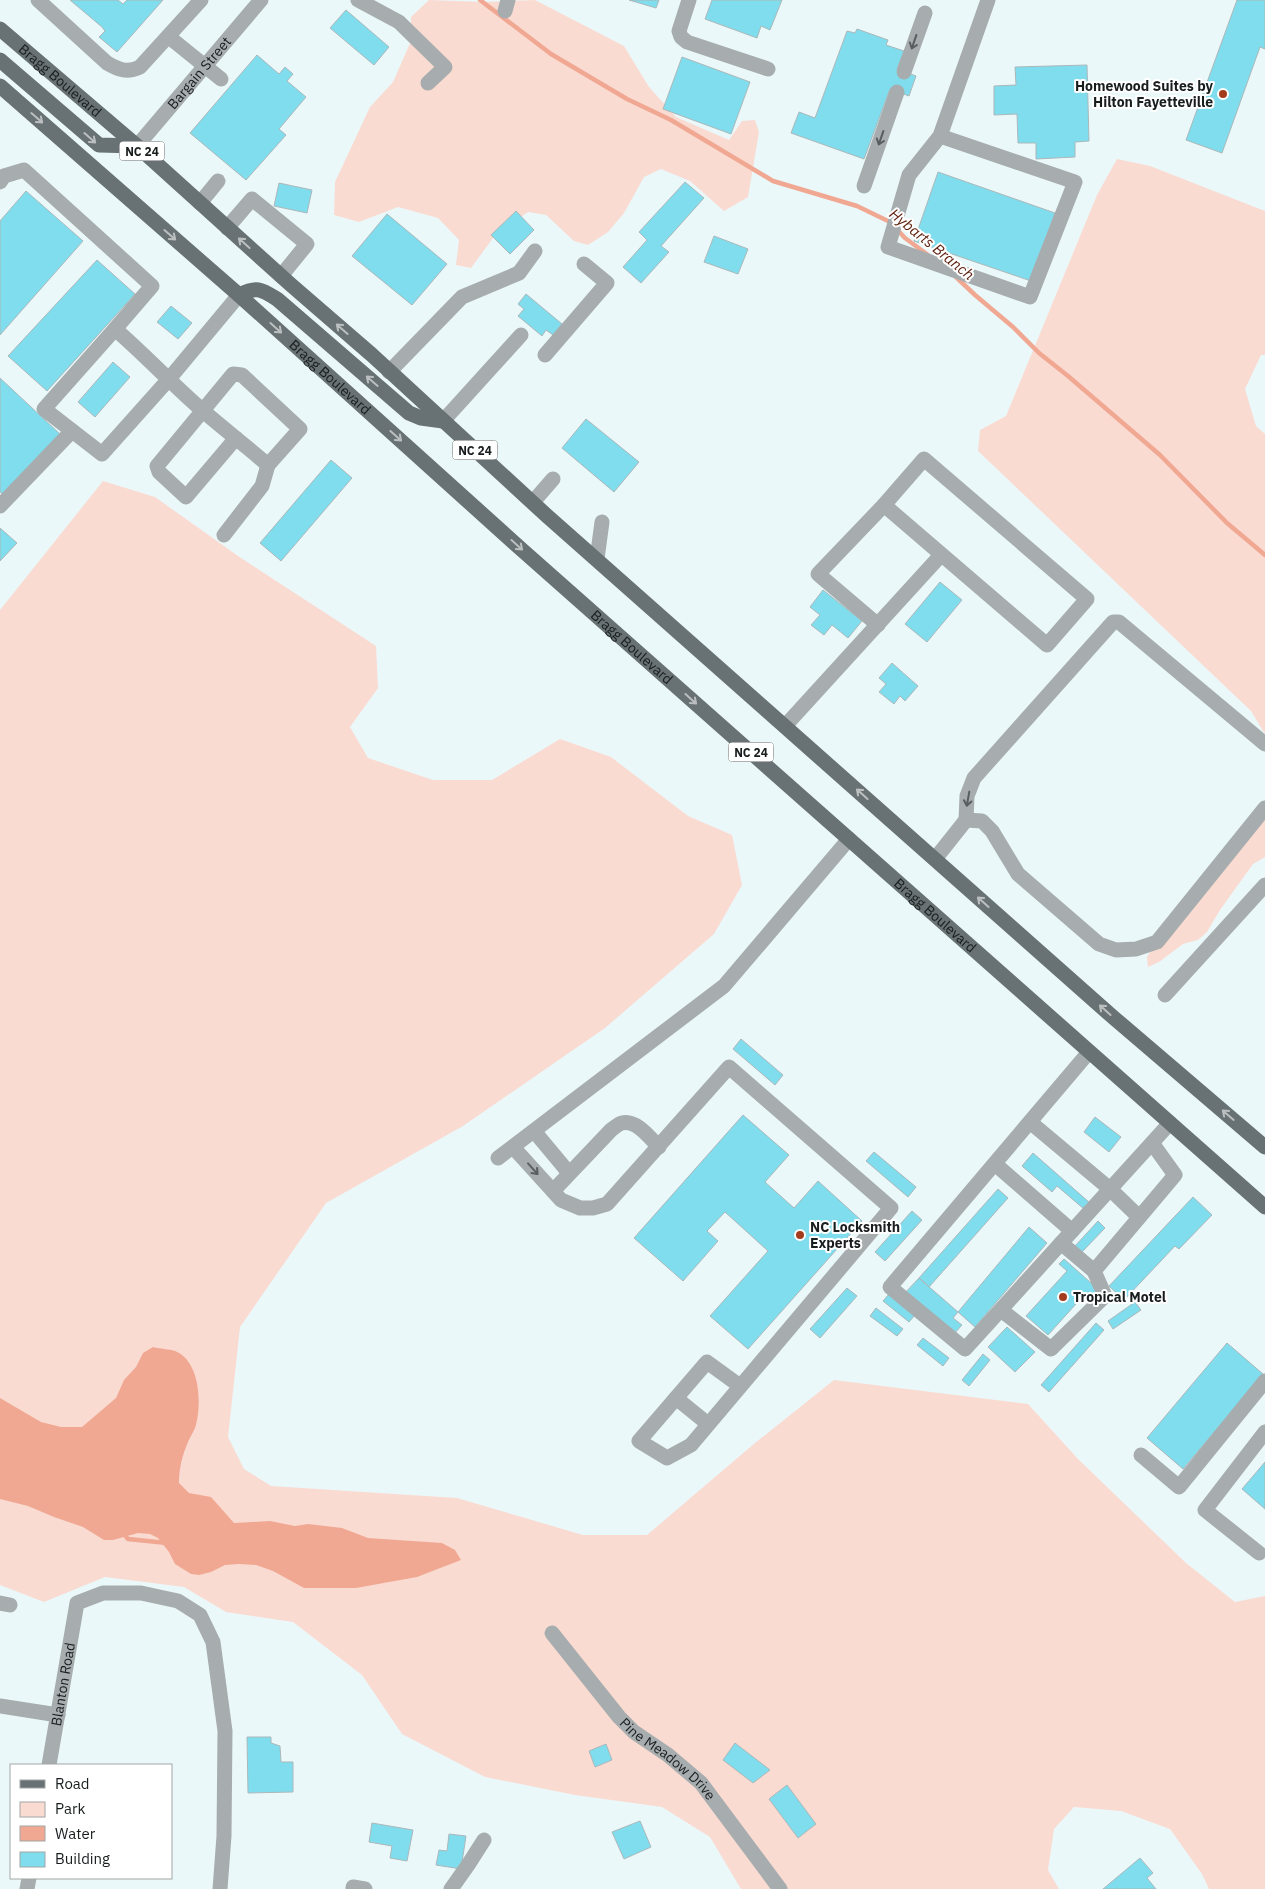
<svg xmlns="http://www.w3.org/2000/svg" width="1265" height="1889" font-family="'IBM Plex Sans',sans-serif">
<rect width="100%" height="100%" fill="#ebf8fa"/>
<path fill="#fadbd2" d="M429 0 483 2 535 0 624 46 649 87 676 117 729 140 742 121 755 120 759 132 748 197 724 211 690 181 661 169 644 177 624 213 608 232 588 245 574 241 546 215 528 212 496 234 471 268 456 265 459 240 438 218 398 207 359 222 334 215 335 182 370 107 393 82 411 41V17Z
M1117 159 1150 166 1265 211V355H1261L1245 389 1256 426 1265 434V734L1251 711 978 451 980 430 1006 416 1097 195Z
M103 481 155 497 238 556 376 646 378 688 350 727 368 758 433 780H492L560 739 611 757 688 816 732 835 742 885 714 934 605 1028 463 1126 326 1203 240 1327 228 1437 244 1469 271 1486 457 1498 583 1535H647L755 1443 834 1380 1028 1404 1078 1459 1186 1563 1235 1602 1265 1596V1889H1209L1202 1874 1170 1829 1121 1811 1074 1807 1054 1829 1048 1870 1059 1889H741L710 1837 662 1807 575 1795 485 1777 402 1734 362 1675 293 1622 226 1612 184 1587 105 1577 44 1602 0 1585V610Z
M1265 808V857L1253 864 1220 910 1207 932 1198 940 1183 944 1159 962 1148 967 1147 957 1175 910Z"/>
<path fill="#f0a893" d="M153 1347C160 1349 169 1349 175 1351 201 1361 202 1407 195 1428 193 1433 190 1437 188 1442 182 1456 179 1468 179 1483L189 1493 211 1497 234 1523 270 1521 295 1526 308 1524 342 1528 368 1538 442 1543 455 1550 461 1560 417 1577 356 1588H304L273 1571 256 1565 239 1564 225 1565 211 1572 199 1575 191 1574 175 1564 169 1552 158 1538 150 1534 138 1533 113 1540H104L83 1527 54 1517 28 1506 0 1499V1398L41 1422 61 1427H82L116 1398 124 1380 136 1367 143 1353Z"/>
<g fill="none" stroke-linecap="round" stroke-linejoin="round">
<path stroke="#f0a893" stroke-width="4.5" d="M480 0 551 54 627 99 671 120 773 181 857 206 890 222 905 238 928 255
M956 277 975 295 1013 327 1039 353 1068 376 1160 455 1227 523 1265 555
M123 1533 128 1539 167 1543"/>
</g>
<path fill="#80dded" stroke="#abb8ba" d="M70 0H118L123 4 127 0H163L117 52 99 37 105 31 102 27Z
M629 0H659L656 8Z
M712 0H782L770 30 761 26 757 38 705 19Z
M1237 0H1265V49L1260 47 1222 153 1186 140Z
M346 10 389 47 374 65 330 28Z
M857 29 888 40 886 45 904 51 897 69 916 76 909 96 890 89 864 159 791 133 799 112 815 118 847 31 855 33Z
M257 55 279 74 285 67 293 74 287 81 306 97 279 129 286 135 246 180 190 133Z
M682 57 750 82 731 134 663 109Z
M1087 65 1089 141 1075 142V157L1036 159V143H1018L1017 114 994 115V86L1016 85 1015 67Z
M938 172 1055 213 1031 281 914 241Z
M685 182 704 198 661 246 669 252 641 283 623 267 647 240 639 232Z
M279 183 312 190 307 213 274 206Z
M26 191 83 241 0 335V221Z
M516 211 534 230 510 254 491 235Z
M387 214 447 264 412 305 352 256Z
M714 236 748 249 738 274 704 262Z
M97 260 135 294 47 391 8 356Z
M526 294 562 324 553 335 546 330 542 336 518 316 524 309 518 304Z
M171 306 192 323 178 339 157 322Z
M113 362 130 377 95 417 78 402Z
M0 378 61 435 5 496 0 492Z
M586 419 639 462 614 492 562 448Z
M331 460 352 478 281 561 260 543Z
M0 528 17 543 0 561Z
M940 582 962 600 927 642 905 624Z
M823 590 862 621 848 638 832 625 824 635 811 625 820 615 810 607Z
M892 663 918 686 905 701 900 696 894 704 879 692 886 684 879 678Z
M741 1039 783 1075 775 1085 733 1049Z
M743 1115 789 1155 765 1182 794 1208 818 1181 862 1221 748 1349 710 1316 768 1251 725 1212 707 1231 718 1241 683 1281 634 1238Z
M1095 1117 1121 1137 1109 1152 1084 1132Z
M874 1152 916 1187 908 1197 866 1161Z
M1033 1153 1090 1203 1084 1209 1057 1186 1052 1192 1022 1166Z
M998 1189 1008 1198 929 1287 919 1278Z
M1193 1197 1212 1215 1179 1249 1175 1246 1124 1300 1109 1286Z
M912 1211 922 1220 885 1261 875 1252Z
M1098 1221 1105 1228 1082 1252 1075 1246Z
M1029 1227 1047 1243 975 1327 958 1312Z
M1064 1259 1099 1290 1090 1299 1085 1294 1048 1335 1026 1316 1067 1271 1059 1264Z
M919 1278 958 1312 953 1318 962 1325 953 1335 904 1294Z
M847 1288 857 1296 820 1338 810 1329Z
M889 1294 915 1315 909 1322 883 1301Z
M1135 1302 1141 1310 1113 1329 1108 1321Z
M876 1308 903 1329 897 1336 870 1316Z
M1096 1323 1104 1330 1049 1392 1041 1385Z
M1007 1327 1035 1352 1015 1372 988 1347Z
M923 1338 949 1358 943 1366 917 1345Z
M1227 1343 1263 1374 1183 1469 1147 1438Z
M983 1354 990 1360 969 1386 962 1380Z
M1265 1462V1509L1242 1489Z
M247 1737H271V1743L280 1746 281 1762H293V1792L248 1793Z
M735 1743 770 1770 753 1783 723 1760Z
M606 1744 612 1760 595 1767 589 1751Z
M787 1785 816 1824 798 1838 769 1799Z
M640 1821 651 1847 624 1859 612 1832Z
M372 1823 413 1830 407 1861 390 1858 392 1846 369 1842Z
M449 1834 466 1836 461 1869 436 1865 439 1850 447 1851Z
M1140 1858 1153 1873 1147 1878 1156 1889H1103Z"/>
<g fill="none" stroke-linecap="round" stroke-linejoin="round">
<g stroke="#a7adae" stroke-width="15">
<path d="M38 0 107 63C119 70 127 73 140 67L201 0"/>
<path d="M358 0 399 22 445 67 428 83"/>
<path d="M689 0 679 31 681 37 687 42 768 69"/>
<path d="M505 11 508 0"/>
<path d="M169 37 221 79"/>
<path d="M904 72 925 13"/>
<path d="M940 136 1075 182 1030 297 888 247 909 175 940 136 988 0"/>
<path id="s1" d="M137 146 261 0"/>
<path d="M0 182 4 176 24 170 152 286 115 329"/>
<path d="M864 186 897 92"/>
<path d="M200 203 218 181"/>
<path d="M227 228 252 199 307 244 281 276"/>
<path d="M545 355 607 283 584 264"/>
<path d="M389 372 462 297 519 273 535 251"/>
<path d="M443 421 521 335"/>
<path d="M236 438 186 497 159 472 157 466 233 374 242 375 300 429 268 465C246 446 224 429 202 410 172 384 145 355 115 329L44 409 102 454 169 379 239 295"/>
<path d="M924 459 1087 599 1047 645 884 505Z"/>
<path d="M533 502 553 479"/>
<path d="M0 506 72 431"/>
<path d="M224 535 262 486 268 465"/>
<path d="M597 559 602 522"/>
<path d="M878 625 818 574 884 505"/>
<path d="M785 726 941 555"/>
<path d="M966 820 967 796 974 778 1113 622H1119L1265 744"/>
<path d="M935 859 966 820 982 821 992 831 1018 874 1099 944 1116 950 1136 949 1157 942 1265 808"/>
<path d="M1165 995 1265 885"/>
<path d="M1089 1052 890 1287 965 1349 1170 1123"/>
<path d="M1030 1122 1110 1189 1139 1217"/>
<path d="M534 1131 569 1173"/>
<path d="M513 1147 561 1200 580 1208H593L607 1204 729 1067 891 1208 691 1445 667 1458 639 1441 707 1362 740 1386"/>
<path d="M498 1158 724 986 849 839"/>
<path d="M995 1164 1072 1231"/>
<path d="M553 1191 611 1130C614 1128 618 1124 622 1123 636 1119 650 1138 659 1147"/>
<path d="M1061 1243 1094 1271"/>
<path d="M1001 1310 1051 1349 1105 1296 1094 1271 1175 1175 1152 1143"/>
<path d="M676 1398 708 1424"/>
<path d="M1141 1455 1179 1487 1265 1381"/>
<path d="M1259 1553 1205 1510 1265 1432"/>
<path d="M0 1603 10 1605"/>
<path id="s2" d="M552 1633 619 1717 634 1732 668 1755 701 1783 780 1889"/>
<path d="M0 1706 58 1715"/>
<path id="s3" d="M49 1765 77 1603 103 1593H141L178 1601 200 1615 213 1642 225 1731 224 1836 220 1889"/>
<path d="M27 1889 29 1878"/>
<path d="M353 1889V1887L365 1889"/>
<path d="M451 1889 468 1865 484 1840"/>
</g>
<g stroke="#687173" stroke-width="15">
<path id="s4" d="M0 29 137 146 290 284 372 355 546 515 1114 1018 1265 1147"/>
<path d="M0 60 99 145 137 146"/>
<path id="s5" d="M0 86 239 295 521 549 1265 1207"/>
<path d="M239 295C257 286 261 289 277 299L409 413 421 418 443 421"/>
</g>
</g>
<defs><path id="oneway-shaft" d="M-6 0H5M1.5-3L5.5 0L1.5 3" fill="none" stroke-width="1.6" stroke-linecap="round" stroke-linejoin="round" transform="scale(1.25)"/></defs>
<g stroke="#585e5f">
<use href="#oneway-shaft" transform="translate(914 42) rotate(109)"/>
<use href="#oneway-shaft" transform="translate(881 138) rotate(109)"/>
<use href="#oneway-shaft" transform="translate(968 799) rotate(100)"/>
<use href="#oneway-shaft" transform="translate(533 1169) rotate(48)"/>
</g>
<g stroke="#bbbfc0">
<use href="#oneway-shaft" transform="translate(37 118) rotate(41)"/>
<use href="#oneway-shaft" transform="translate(90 138) rotate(41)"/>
<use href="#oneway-shaft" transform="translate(170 235) rotate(41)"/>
<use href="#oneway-shaft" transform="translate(244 243) rotate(-138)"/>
<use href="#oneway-shaft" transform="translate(276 328) rotate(42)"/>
<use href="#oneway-shaft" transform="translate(342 329) rotate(-139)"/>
<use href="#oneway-shaft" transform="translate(372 381) rotate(-139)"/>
<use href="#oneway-shaft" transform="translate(396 436) rotate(42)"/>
<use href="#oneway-shaft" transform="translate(517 545) rotate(42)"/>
<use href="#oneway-shaft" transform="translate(691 699) rotate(42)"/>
<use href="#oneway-shaft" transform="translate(862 794) rotate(-138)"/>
<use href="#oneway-shaft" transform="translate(983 902) rotate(-138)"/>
<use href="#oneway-shaft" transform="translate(1105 1010) rotate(-138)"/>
<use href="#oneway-shaft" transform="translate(1228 1115) rotate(-139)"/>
</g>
<g fill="#a33b1d" stroke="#fff" stroke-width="2">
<circle cx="1223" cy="94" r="5"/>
<circle cx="800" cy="1235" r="5"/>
<circle cx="1063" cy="1297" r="5"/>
</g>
<g text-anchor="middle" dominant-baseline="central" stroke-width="4" stroke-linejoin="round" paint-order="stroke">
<g fill="#fff" stroke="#5d6162" stroke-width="1">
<rect x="119.5" y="141.5" width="45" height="19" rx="4"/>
<rect x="452.5" y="440.5" width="45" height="19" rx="4"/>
<rect x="728.5" y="742.5" width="45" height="19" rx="4"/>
</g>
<g font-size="12" font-weight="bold" fill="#181d1e">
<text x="142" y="151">NC 24</text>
<text x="475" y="450">NC 24</text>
<text x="751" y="752">NC 24</text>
</g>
<g font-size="14" fill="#181d1e" stroke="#fff">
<text stroke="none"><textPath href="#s1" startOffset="96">Bargain Street</textPath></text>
<text stroke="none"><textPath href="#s4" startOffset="79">Bragg Boulevard</textPath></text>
<text stroke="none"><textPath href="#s5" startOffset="440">Bragg Boulevard</textPath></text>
<text stroke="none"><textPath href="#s5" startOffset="845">Bragg Boulevard</textPath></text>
<text stroke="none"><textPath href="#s5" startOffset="1250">Bragg Boulevard</textPath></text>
<text stroke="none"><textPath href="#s3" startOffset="82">Blanton Road</textPath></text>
<text stroke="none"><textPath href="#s2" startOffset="172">Pine Meadow Drive</textPath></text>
</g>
<g font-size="14" font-weight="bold" fill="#181d1e" stroke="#fff" text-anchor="start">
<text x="1213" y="86" text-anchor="end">Homewood Suites by<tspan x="1213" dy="16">Hilton Fayetteville</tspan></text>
<text x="810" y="1227">NC Locksmith<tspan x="810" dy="16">Experts</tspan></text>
<text x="1073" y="1297">Tropical Motel</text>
</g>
<g font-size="15" font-style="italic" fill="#5d1e0b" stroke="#fff">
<text transform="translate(932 244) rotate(39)">Hybarts Branch</text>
</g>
</g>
<rect x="10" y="1764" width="162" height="115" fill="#ffffff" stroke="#a3a5a5"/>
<rect x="20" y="1780" width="25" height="8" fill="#687173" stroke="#a3a5a5"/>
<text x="55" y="1789" font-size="15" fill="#181d1e">Road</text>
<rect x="20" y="1802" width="25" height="15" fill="#fadbd2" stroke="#a3a5a5"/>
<text x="55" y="1814" font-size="15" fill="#181d1e">Park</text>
<rect x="20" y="1826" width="25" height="15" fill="#f0a893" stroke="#a3a5a5"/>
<text x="55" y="1839" font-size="15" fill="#181d1e">Water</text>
<rect x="20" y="1852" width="25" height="15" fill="#80dded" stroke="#a3a5a5"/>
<text x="55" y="1864" font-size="15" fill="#181d1e">Building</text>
</svg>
